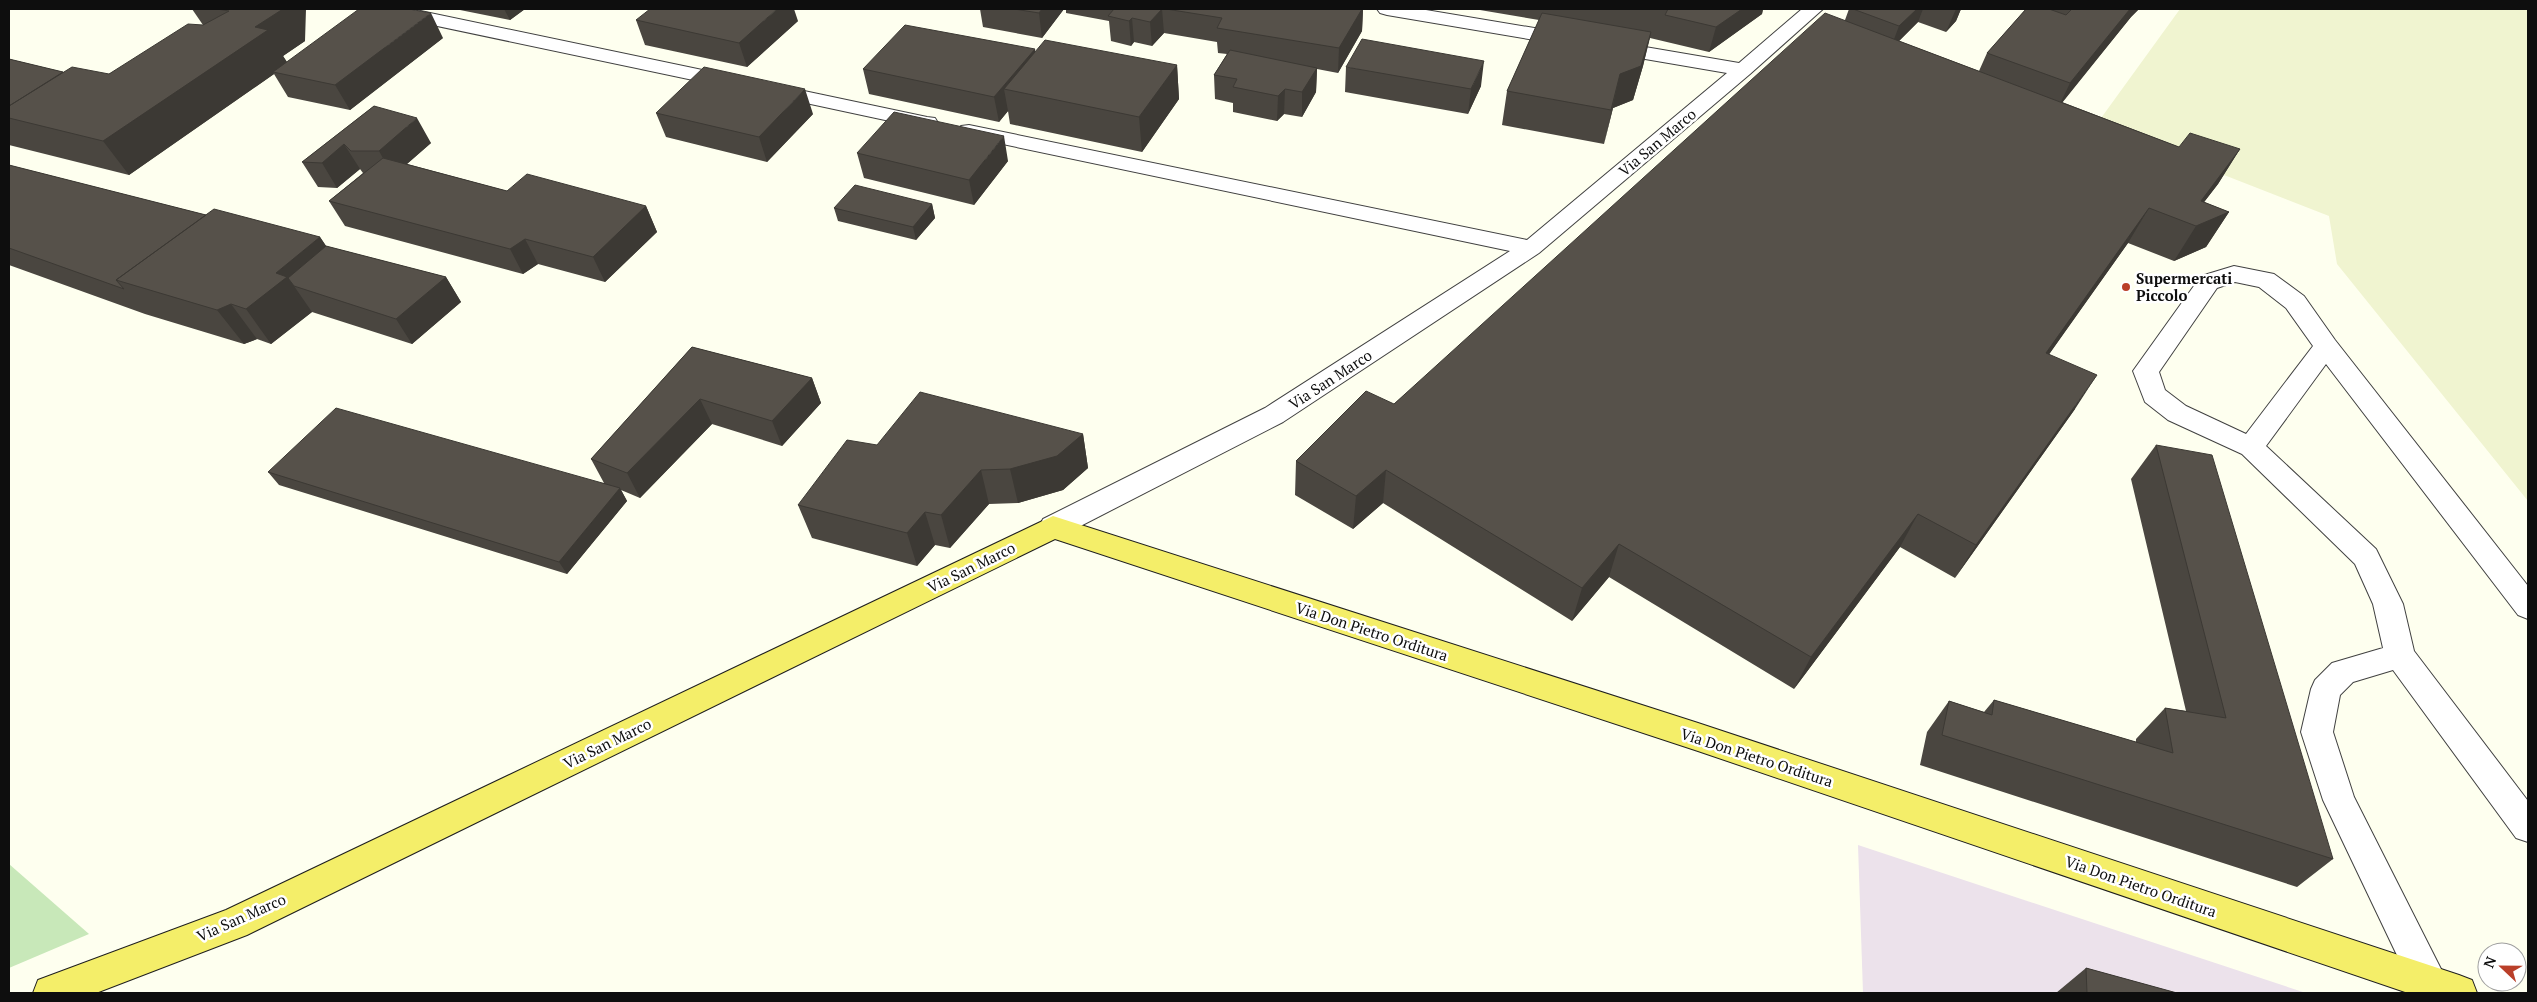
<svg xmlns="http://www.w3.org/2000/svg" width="2537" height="1002" font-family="'PT Serif',serif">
<rect width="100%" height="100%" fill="#feffef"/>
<path fill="#ece2eb" d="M1858 845 2306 993H1863Z"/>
<path fill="#f0f4d0" d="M2180 9H2528V501L2337 264 2329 216 2096 125Z"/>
<path fill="#c8e8b9" d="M9 864 89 934 9 968Z"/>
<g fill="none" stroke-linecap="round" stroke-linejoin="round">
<g stroke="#414141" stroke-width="2">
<path id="minor" d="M375 9H411L731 76 738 78 741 82 738 86 731 88 385 15 378 13Z
M1377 9H1420L1570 34 1577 36 1580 40 1577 44 1570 46 1387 15 1380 13Z
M1802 9H1823L1750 74 1539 253 1283 422 1063 535 1053 538 1043 535 1039 527 1043 519 1265 408 1510 251 969 137 961 136 958 131 961 126 969 125 1527 240 1727 73 1610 53 1603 51 1600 47 1603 43 1610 41 1739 63Z
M771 84 927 117 935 118 938 123 935 128 927 129 764 94 761 90 764 86Z
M2234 266 2274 274 2304 296 2335 340 2528 586V619L2518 615 2326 364 2266 446 2376 549 2403 604 2414 651 2528 801V842L2516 838 2393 670 2353 682 2340 695 2333 732 2354 797 2442 971 2447 983 2442 993H2415L2323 800 2301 732 2311 689 2315 680 2332 663 2383 648 2373 604 2355 564 2242 454 2168 420 2145 402 2133 371 2201 276ZM2235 282 2259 287 2286 308 2313 346 2246 434 2186 406 2165 390 2159 372 2217 288Z"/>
</g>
<g stroke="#1f1f1f" stroke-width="2">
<path id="major" d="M1053 516 1698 723 2459 975 2472 980 2477 993H2408L1698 751 1055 539 247 935 96 993H33L38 980 226 910Z"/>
</g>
<use href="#minor" fill="#fff" fill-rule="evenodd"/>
<use href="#major" fill="#f4ee69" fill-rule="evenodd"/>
</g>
<path fill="#4a4640" d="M192 9H305V41L283 56 287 62 443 38 350 110 288 97 274 74 129 175 9 145V59L63 72 109 74 203 25Z
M455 9H525L510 20Z
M980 9H1064L1042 38 983 27Z
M1066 9H1363L1362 31 1338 73 1317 69 1316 92 1302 117 1284 114 1277 121 1233 112V103L1215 99 1214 75 1227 54 1218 53 1217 42 1164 33 1152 46 1134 42 1131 46 1111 41 1109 21 1066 13Z
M1474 9H1763L1762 14 1709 52 1650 38 1643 66 1633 100 1613 108 1604 144 1502 125 1507 91 1539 20Z
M1849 9H1961L1956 21 1946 32 1918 22 1899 41 1979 71 1987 53 2026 9H2139L2131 17 2062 102 2179 147 2240 149 2218 184 2204 202 2229 212 2206 247 2174 261 2128 243 2049 354 2075 409 1955 578 1900 547 1794 689 1609 577 1572 621 1383 503 1353 529 1295 495 1296 461 1394 404 1845 20Z
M636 20 798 21 747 67 645 45Z
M1035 49V52L1177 65 1179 99 1142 152 1010 124 1008 111 999 122 869 94 863 69Z
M1346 67 1481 86 1468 114 1345 92Z
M374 106 431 143 407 164 507 191 646 206 657 232 605 282 538 264 523 274 345 226 329 201 363 173 360 169 337 188 318 187 302 162Z
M656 113 813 114 767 162 666 137Z
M857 153 1008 161 974 205 864 178Z
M9 165 206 215 320 237 326 246 446 277 461 302 412 344 312 312 271 344 257 339 244 344 145 314 9 265Z
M932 204 935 218 916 240 838 221 834 208Z
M692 347 812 378 821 403 782 446 712 424 640 498 621 490 627 501 567 574 279 485 268 472 604 483 591 459Z
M1083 434 1088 468 1063 490 1018 503 989 504 950 548 935 545 917 566 812 538 798 505 877 445Z
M2156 445 2333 859 2297 887 1920 765 1927 732 1949 701 1984 712 1994 700 2136 742V739L2165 708 2186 711 2131 479Z
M2086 968 2177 993H2056Z"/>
<path fill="#3c3934" d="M283 9H306L305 41 283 56 288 64 273 72 274 74 129 175 103 141 255 27Z
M504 9H525L510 20Z
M777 9H794L798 21 747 67 739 43Z
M1042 9H1064L1042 38 1039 13Z
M1162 9 1164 33 1152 46 1150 22Z
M1362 9H1363L1362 31 1338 73 1339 48Z
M1742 9H1763L1762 14 1709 52 1716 27Z
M1917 9H1923L1918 22 1890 50 1899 26Z
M1956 9H1961L1956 21 1946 32Z
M2130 9H2139L2131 17 2058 108 2070 83Z
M431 13 443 38 350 110 335 85Z
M1132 18 1134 42 1131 46 1129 21Z
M1651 32 1643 66 1633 100 1613 108 1604 144 1620 74Z
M1035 49 1038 74 1004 89 1008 111 999 122 994 97Z
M1484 61 1481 86 1468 114 1471 89Z
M1177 65 1179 99 1142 152 1139 117Z
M1317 68 1316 92 1302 117V92Z
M805 89 813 114 767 162 759 137Z
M1285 89 1284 114 1277 121 1278 96Z
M417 118 431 143 393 176 379 151Z
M1004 136 1008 161 974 205 969 180Z
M344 144 360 169 337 188 322 163Z
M2240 149 2218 184 2188 223 2201 201Z
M932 204 935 218 916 240 913 227Z
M646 206 657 232 605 282 593 257Z
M2149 208 2128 243 2026 387 2046 353Z
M2229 212 2206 247 2174 261 2196 226Z
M320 237 343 271 294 286 312 312 271 344 246 309 276 273Z
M525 239 538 264 523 274 510 249Z
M446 277 461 302 412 344 396 319Z
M231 304 257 339 244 344 217 310Z
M2097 375 2075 409 1955 578 1976 545Z
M812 378 821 403 782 446 772 421Z
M700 399 712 424 640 498 627 473Z
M1083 434 1088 468 1063 490 1018 503 1010 469Z
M981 470 989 504 950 548 941 515Z
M1386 470 1383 503 1353 529 1356 496Z
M620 488 627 501 567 574 559 562Z
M925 512 935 545 917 566 907 533Z
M1918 514 1900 547 1794 689 1811 657Z
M1619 544 1609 577 1572 621 1582 588Z"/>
<path fill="#56514a" stroke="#3c3934" d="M217 9H283L255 27 268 30 103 141 9 118V106L72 67 109 74 188 24 203 25 229 11Z
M359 9H409L431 13 335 85 273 72Z
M650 9H777L739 43 636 20Z
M1014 9H1042L1039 13Z
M1114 9H1162L1150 22 1132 18 1129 21 1108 16Z
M1166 9H1362L1339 48 1217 28 1222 18Z
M1668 9H1742L1716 27 1665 15Z
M1853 9H1917L1899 26Z
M2026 9H2049L2066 15 2072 9H2130L2070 83 1987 53Z
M1542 13 1651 32 1641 66 1620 74 1611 110 1507 91Z
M1825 13 2179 147 2190 133 2240 149 2201 201 2229 212 2196 226 2149 208 2046 353 2097 375 1976 545 1918 514 1811 657 1619 544 1582 588 1386 470 1356 496 1296 461 1366 391 1394 404Z
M905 25 1035 49 994 97 863 69Z
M1362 39 1484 61 1471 89 1346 67Z
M1045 40 1177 65 1139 117 1004 89Z
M1230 50 1317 68 1302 92 1285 89 1278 96 1233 87 1237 79 1214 75Z
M9 59 63 72 9 106Z
M704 67 805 89 759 137 656 113Z
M374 106 417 118 379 151H351L344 144 322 163 302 162Z
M894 112 1004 136 969 180 857 153Z
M383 158 507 191 527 174 646 206 593 257 525 239 510 249 329 201Z
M9 165 206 215 116 280 124 289 9 248Z
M855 185 932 204 913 227 834 208Z
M214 209 320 237 276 273 287 277 246 309 231 304 217 310 116 280Z
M326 246 446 277 396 319 294 286 288 278Z
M692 347 812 378 772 421 700 399 627 473 591 459Z
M920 392 1083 434 1057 456 1010 469 981 470 941 515 925 512 907 533 798 505 847 440 877 445Z
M336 408 620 488 559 562 268 472Z
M2156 445 2212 455 2333 859 1942 735 1949 701 1992 715 1994 700 2173 753 2165 708 2226 718Z
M2086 968 2177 993H2087Z"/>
<circle fill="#ba3f29" stroke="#fff" stroke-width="2" cx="2126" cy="287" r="5"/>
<g text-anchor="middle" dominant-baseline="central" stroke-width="5" stroke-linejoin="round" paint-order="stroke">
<g font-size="15" fill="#0e0e0e" stroke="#fff">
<text transform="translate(1657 142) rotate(-40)">Via San Marco</text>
<text transform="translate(1330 379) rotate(-33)">Via San Marco</text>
<text transform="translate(971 567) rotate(-26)">Via San Marco</text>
<text transform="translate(1372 631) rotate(18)">Via Don Pietro Orditura</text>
<text transform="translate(607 743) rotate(-26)">Via San Marco</text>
<text transform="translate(1757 757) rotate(18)">Via Don Pietro Orditura</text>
<text transform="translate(2141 886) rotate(19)">Via Don Pietro Orditura</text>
<text transform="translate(241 917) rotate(-24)">Via San Marco</text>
</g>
<g font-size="15" font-weight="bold" fill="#0e0e0e" stroke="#fff" text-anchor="start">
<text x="2136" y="278">Supermercati<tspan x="2136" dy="17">Piccolo</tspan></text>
</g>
</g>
<rect width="2537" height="1002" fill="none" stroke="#0e0e0e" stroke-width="20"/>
<g transform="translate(2502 967) rotate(292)"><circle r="24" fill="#ffffff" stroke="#9f9f9f"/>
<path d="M0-4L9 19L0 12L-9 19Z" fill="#ba3f29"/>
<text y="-8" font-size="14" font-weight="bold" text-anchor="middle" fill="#0e0e0e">N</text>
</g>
</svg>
